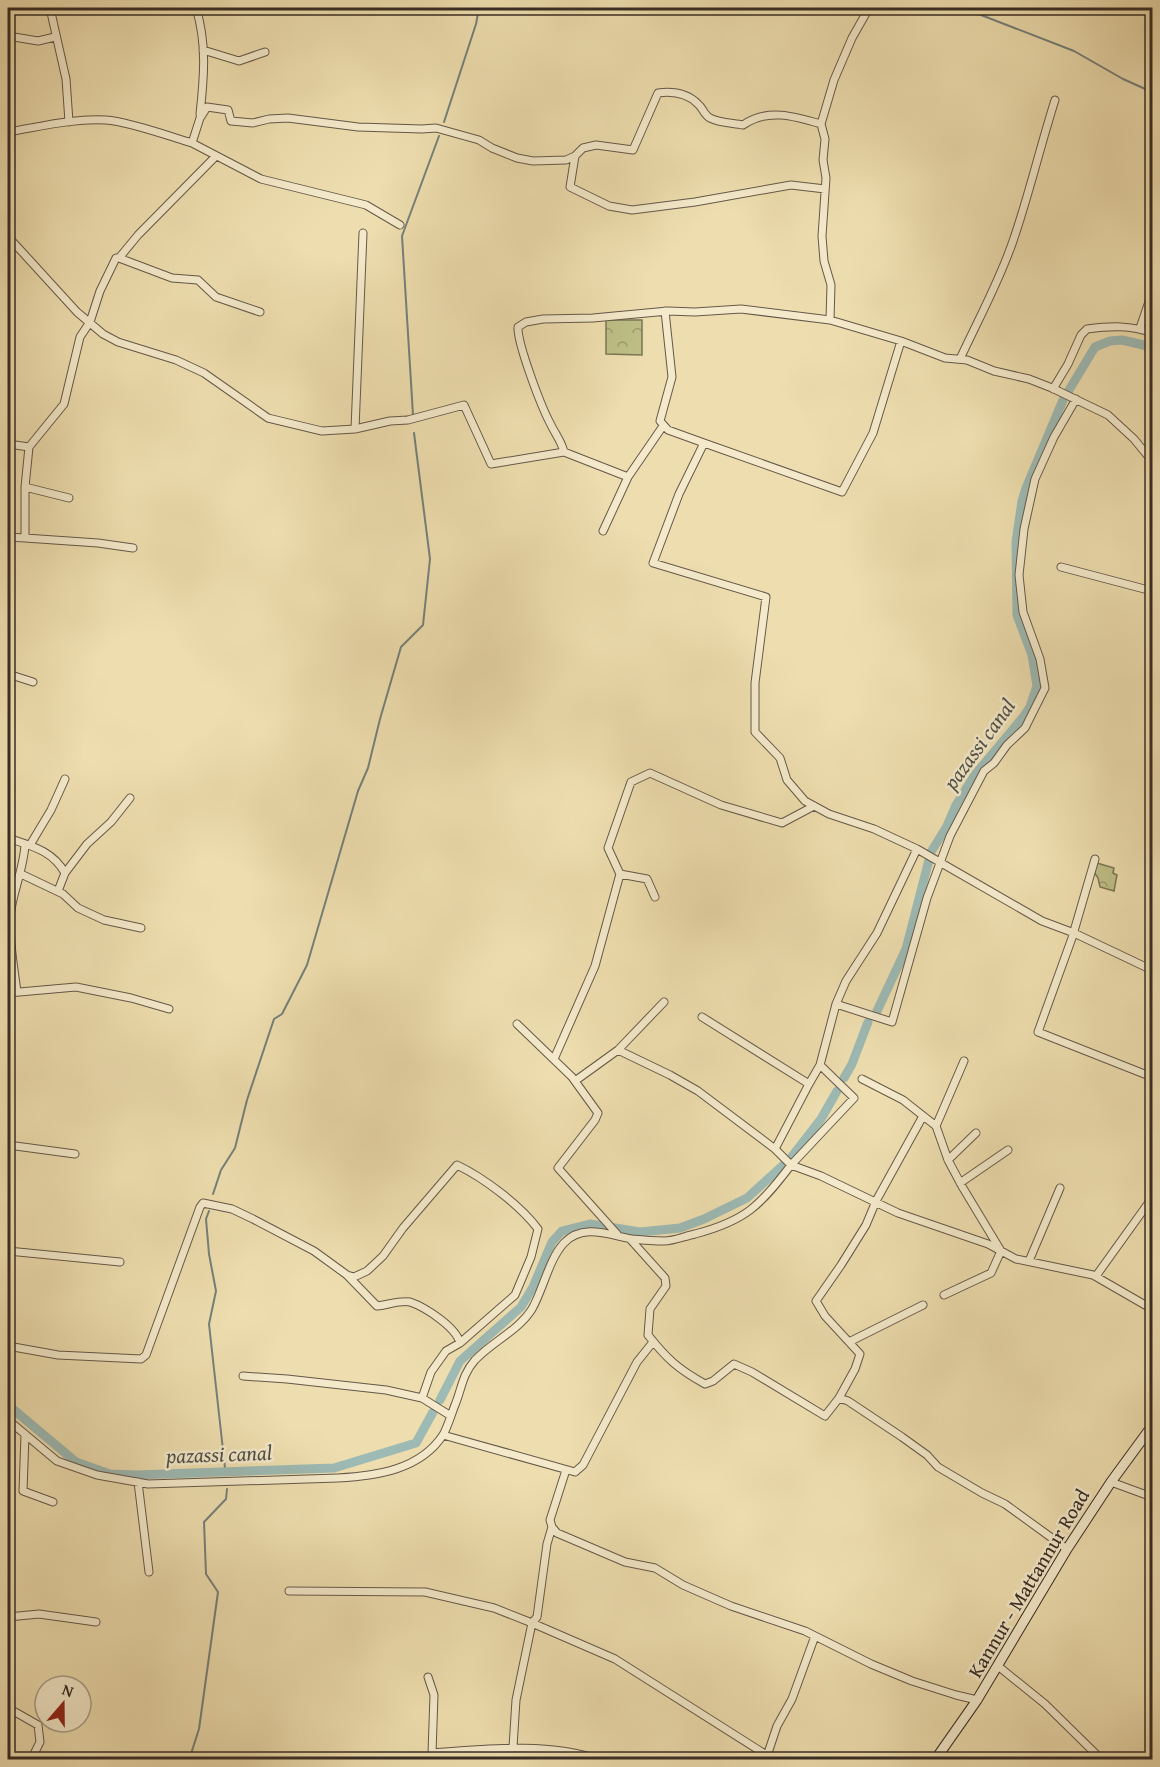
<svg xmlns="http://www.w3.org/2000/svg" width="1160" height="1767" font-family="'Gentium Book Plus',serif">
<defs>
<pattern id="forest-crowns" width="20" height="18" patternUnits="userSpaceOnUse" patternTransform="scale(1.5)"><rect width="20" height="18" fill="#bec087"/><path d="M2 6a3 3 0 1 1 6 0M12 15a3 3 0 1 1 6 0" fill="none" stroke="#9b9c6e"/></pattern>
</defs>
<rect width="100%" height="100%" fill="#eedeaf"/>
<filter id="stains"><feTurbulence type="fractalNoise" baseFrequency=".00333" numOctaves="4"/><feColorMatrix values="0 0 0 0 .2 0 0 0 0 .09 0 0 0 0 .02 0 0 0 .5 -.17"/></filter>
<radialGradient id="worn" r=".72"><stop offset=".6" stop-color="#630" stop-opacity="0"/><stop offset="1" stop-color="#630" stop-opacity=".3"/></radialGradient>
<path fill="url(#forest-crowns)" stroke="#7a7656" stroke-width="1.5" d="M606 320H642V355L606 354Z
M1097 863 1114 868 1113 873 1117 875 1114 891 1100 887 1098 878 1092 869Z"/>
<g fill="none" stroke-linecap="round" stroke-linejoin="round">
<path stroke="#74817b" stroke-width="2" d="M963 8 1074 51 1123 79 1152 92
M444 122 476 24 479 8
M413 415 402 236 439 136
M213 1194 221 1170 235 1148 247 1100 274 1019 282 1014 307 965 358 791 368 768 380 719 401 647 423 625 430 559 414 433
M209 1211 206 1219 209 1254 216 1291 209 1324 225 1468
M189 1760 199 1729 218 1592 206 1574 204 1522 226 1499 227 1489"/>
<path stroke="#9dbab4" stroke-width="9" d="M877 1011 906 949 931 852 947 826 956 805 974 776 1024 716 1030 707 1037 686 1032 655 1017 615 1016 542 1022 501 1026 488 1063 400 1095 347 1110 341 1122 340 1152 347
M844 1078 852 1064 868 1022
M440 1400 460 1361 521 1307 533 1287 552 1242 562 1231 590 1224 640 1232 680 1228 704 1219 747 1198 790 1159 821 1119 837 1091
M8 1405 76 1462 110 1474 136 1475 334 1468 416 1443 433 1412"/>
<g stroke="#655848" stroke-width="9">
<path id="minor" d="M50 8 66 79 69 122
M196 8C207 43 204 78 200 114
M8 36 38 41 55 37
M203 50 239 61 265 52
M821 124 834 80 852 38 869 8
M8 132C39 127 73 118 106 120 131 122 168 136 192 143L200 118 207 107 228 110 231 121 253 123 269 119 288 118 358 127 422 129 436 128 479 140 492 148 517 158 533 161 566 160 575 156 583 148 596 145 633 150 658 93C673 91 687 93 698 104 703 108 704 115 710 118 719 123 733 123 743 125 767 108 794 116 821 124L825 139 823 160 826 178 822 236 824 261 831 285 830 320
M192 143 261 179 366 205 400 225
M575 156 570 187 609 206 632 210 695 202 791 185 825 189
M8 240 13 242 77 312 103 334 118 342 176 360 204 373 268 418 322 431 355 429 390 421 408 420 464 405 491 464 564 452
M119 258 172 278 198 280 216 297 260 312
M665 311 672 377 660 421 668 430 704 443 679 494 653 563 766 597 755 683V732L780 758 787 780 805 801 829 814 874 829 917 849 1042 921 1074 933 1152 970
M1140 328 1152 293
M960 359C978 320 999 282 1013 241 1029 195 1040 147 1055 100
M1053 389 1068 364 1081 335 1087 329C1110 326 1131 325 1152 333
M355 429 363 233
M704 443 842 492 873 433 901 341
M8 444 29 447
M564 452C561 440 555 434 550 423 541 406 517 343 518 327L526 322 543 319 593 318 668 311 695 312 741 309 830 320 901 341 945 358 967 360 994 371 1029 379 1052 388 1108 415 1134 439 1152 461
M564 452 628 477 603 531
M628 477 663 426
M25 487 69 498
M8 537 25 538V487L29 447 64 404 80 337 90 322 100 291 116 258H119L138 235 215 157
M25 538 98 543 133 548
M1061 567 1152 591
M8 674 33 682
M8 738 9 730
M8 838C31 846 52 850 65 873L58 891
M30 845 51 810 65 779
M1095 859 1072 938 1038 1032 1152 1077
M65 873 87 844 111 822 130 798
M21 874 63 894 78 908 104 920 141 928
M620 874 608 848 631 782 650 773 721 805 782 823 814 806
M17 992C14 968 9 942 10 917 12 893 24 869 25 844
M8 993 76 987 131 998 169 1009
M836 1004 846 981 877 933 917 849
M702 1017 809 1084 820 1065
M517 1024 572 1077 598 1113 595 1120 558 1168 617 1234
M618 1050 670 1075 698 1091 775 1149 791 1165 854 1098 820 1065 836 1004 892 1022 927 898 950 836 984 771 994 763 1007 745 1025 728 1045 688 1040 659 1023 612 1019 575 1024 529 1035 479 1054 437 1076 399
M554 1059 595 966 620 874 647 879 655 897
M862 1079 903 1100 936 1126 948 1160 963 1188 1001 1251 991 1273 944 1295
M575 1081 618 1050 664 1002
M936 1126 964 1061
M8 1145 75 1154
M775 1149 809 1084
M948 1160 976 1133
M960 1183 1008 1150
M630 1239 665 1278 666 1286 650 1309 648 1335C667 1359 678 1369 705 1384L713 1381 734 1364 752 1372 825 1416 839 1398 848 1401 902 1437 927 1455 938 1467 982 1493 1005 1504 1067 1549
M8 1251 120 1262
M1029 1261 1060 1188
M347 1275 377 1306C387 1305 401 1300 410 1302 425 1307 456 1327 460 1343
M1096 1276 1152 1198
M849 1342 923 1305
M8 1346 58 1355 141 1359 146 1355 200 1207 203 1203 232 1209 253 1219 314 1251 347 1275 354 1277 367 1271 383 1256 403 1228 457 1165C484 1178 520 1205 538 1229L531 1257 515 1295 460 1343 446 1351 431 1372 422 1398
M243 1376 287 1379 386 1390 422 1398 451 1416
M839 1398 855 1369 860 1354 825 1316 816 1301 841 1265 866 1225 876 1201 923 1116
M8 1420 57 1461 97 1475 148 1484 338 1478C376 1476 420 1470 443 1435 448 1426 451 1415 455 1405 462 1388 462 1375 475 1360 493 1341 518 1331 532 1309 543 1290 549 1259 564 1243 583 1223 609 1235 632 1239 642 1240 654 1241 664 1241 674 1241 685 1236 695 1234 745 1221 760 1206 791 1165L821 1176 898 1213 988 1244 1016 1259 1093 1275 1152 1309
M25 1435 23 1491 53 1502
M443 1435 575 1472 583 1465 637 1362 653 1342
M566 1470 550 1520 552 1527 557 1533 625 1562 655 1568 683 1585 731 1606 805 1631 871 1664 912 1681 956 1695 977 1700
M138 1482 149 1572
M1111 1482 1152 1497
M289 1591 425 1592 494 1608 532 1623 537 1617 547 1544 552 1527
M8 1617 39 1614 96 1622
M998 1666 1045 1704 1102 1760
M428 1677 434 1695 432 1753C485 1749 549 1742 600 1760
M8 1708 38 1725 40 1742 31 1760
M513 1747 516 1700 532 1623 615 1659 768 1756
M766 1759 777 1726 792 1699 815 1636"/>
</g>
<g stroke="#372c25" stroke-width="11">
<path id="secondary" d="M935 1760 977 1700 1067 1549 1111 1482 1152 1426"/>
</g>
<use href="#minor" stroke="#f4eacb" stroke-width="7"/>
<use href="#secondary" stroke="#f4eacb" stroke-width="9"/>
</g>
<g text-anchor="middle" dominant-baseline="central" stroke-width="5" stroke-linejoin="round" paint-order="stroke">
<g font-size="20" fill="#372c25" stroke="#f4eacb">
<text transform="translate(1028 1583) rotate(-59)">Kannur - Mattannur Road</text>
</g>
<g font-size="21" font-style="italic" fill="#505049" stroke="#f4eacb">
<text transform="translate(979 744) rotate(-54)">pazassi canal</text>
<text transform="translate(219 1454) rotate(-2)">pazassi canal</text>
</g>
</g>
<rect width="1160" height="1767" fill="none" stroke="#eedeaf" stroke-width="30"/>
<rect x="9" y="9" width="1142" height="1749" fill="none" stroke="#372c25" stroke-width="3"/>
<rect x="15" y="15" width="1130" height="1737" fill="none" stroke="#372c25" stroke-width="1.5"/>
<g transform="translate(63 1704) rotate(20)"><circle r="28" fill="#f4eacb" stroke="#a89e89" stroke-width="1.5"/>
<path d="M0-4.5L10 22L0 15L-10 22Z" fill="#8f2418"/>
<text y="-9" font-size="16" font-weight="bold" text-anchor="middle" fill="#372c25">N</text>
</g>
<rect width="100%" height="100%" filter="url(#stains)"/>
<rect width="100%" height="100%" fill="url(#worn)"/>
</svg>
